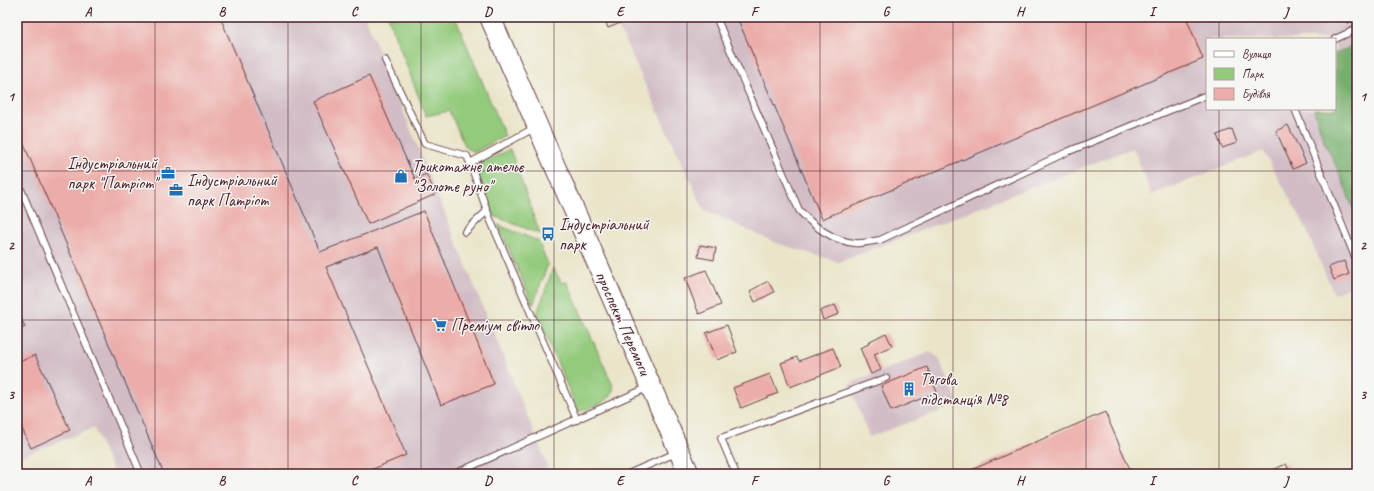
<svg xmlns="http://www.w3.org/2000/svg" width="1374" height="491" font-family="Caveat,sans-serif">
<rect width="100%" height="100%" fill="#f6f6f2"/>
<filter id="ink" filterUnits="userSpaceOnUse"><feTurbulence type="fractalNoise" baseFrequency=".025" numOctaves="2"/><feDisplacementMap in="SourceGraphic" scale="8" xChannelSelector="R" yChannelSelector="G"/><feConvolveMatrix kernelMatrix="1 2 1 2 8 2 1 2 1" color-interpolation-filters="sRGB"/></filter>
<filter id="wash" filterUnits="userSpaceOnUse"><feTurbulence type="fractalNoise" baseFrequency=".012" numOctaves="4" result="noise"/><feDisplacementMap in="SourceGraphic" scale="16" xChannelSelector="R" yChannelSelector="G"/><feGaussianBlur stdDeviation="0.9" result="paint"/><feColorMatrix in="noise" values="0 0 0 0 0 0 0 0 0 0 0 0 0 0 0 0 0 1.4 0 .05"/><feComposite in="paint" operator="in"/></filter>
<g filter="url(#wash)">
<rect width="100%" height="100%" fill="#eae5c9"/>
<path fill="#d2bdc6" d="M17 17H365L548 467 532 474H114L94 428 17 458Z
M604 17H1357V42L1335 52V39H1207V109H1317L1357 211V284L1334 294 1303 222 1263 151 1152 195 1133 148 839 262 776 243 704 210 617 24 608 28Z
M930 352 939 358 959 404 869 437 849 384Z"/>
<path fill="#93ca7c" stroke="#6e7454" d="M388 17H455L505 136 475 152 466 148 449 111 426 116Z
M510 149 540 234 494 216 475 167Z
M498 225 538 241 548 264 533 305Z
M553 268 562 283 567 282 613 386C615 403 590 407 578 412L537 314Z"/>
<path fill="#76ae6c" stroke="#60664c" d="M1357 44V218L1338 170 1323 139 1314 109H1335V53Z"/>
<g id="blocks">
<path fill="#ecadaa" d="M17 17H220L320 252 424 211 494 384 441 405 378 247 326 267 406 455 361 474H164L17 128Z
M604 17H635L608 28Z
M737 17H1186L1203 59 822 219Z
M1346 17H1357V19L1348 23Z
M369 76 415 179 426 174 436 194 368 224 313 101Z
M1288 125 1306 163 1293 169 1276 131Z
M1232 129 1237 143 1222 148 1217 135Z
M700 245 716 248 714 260 698 257Z
M1344 261 1349 274 1334 280 1329 267Z
M706 270 721 305 699 314 685 278Z
M768 281 774 292 755 302 750 291Z
M835 305 839 314 823 320 820 311Z
M17 310 25 327 17 331Z
M727 325 737 352 717 360 706 333Z
M886 333 892 346 874 354 881 370 871 374 860 348 869 344 868 342Z
M833 348 841 367 790 387 781 363 797 357 799 361Z
M35 355 70 430 31 448 17 418V363Z
M927 367 937 392 891 411 881 386Z
M770 374 778 393 741 408 733 388Z
M1105 412 1132 474H962Z
M1286 464 1291 474H1263Z"/>
</g>
</g>
<g filter="url(#ink)">
<use href="#blocks" fill-opacity="0" stroke="#623d43" stroke-width="1"/>
<g fill="none" stroke-linecap="round" stroke-linejoin="round">
<g stroke="#623d43" stroke-width="8">
<path id="lane" d="M716 17 799 210C813 226 833 241 855 243 863 244 872 241 880 240L1067 152 1207 95
M1335 39 1357 29
M385 60 425 144 467 156 470 163 536 127
M1295 109 1357 262
M470 163 490 219 577 420
M17 180 141 474
M465 232 487 211
M454 474 649 387
M628 474 676 453
M736 474 721 438 886 378"/>
</g>
<g stroke="#623d43" stroke-width="22">
<path id="primary" d="M490 17 689 474"/>
</g>
<use href="#lane" stroke="#fff" stroke-width="6"/>
<use href="#primary" stroke="#fff" stroke-width="20"/>
</g>
</g>
<path fill="none" stroke="#4a1f2b" stroke-width="1" stroke-opacity="0.55" d="M155 17V474M288 17V474M421 17V474M554 17V474M687 17V474M820 17V474M953 17V474M1086 17V474M1219 17V39M1219 109V474M17 171H1357M17 320H1357"/>
<defs>
<g id="office-bare" transform="scale(1.08)"><path d="M-6-3h4V-5.5h4V-3h4V5H-6ZM-1-4.5V-3h2v-1.5ZM-6 0V1H6V0Z" fill="#1f6fb2" stroke="#f6f6f2" stroke-width="2.5" paint-order="stroke"/></g>
<g id="shop-bare" transform="scale(1.08)"><path d="M-5-2.5h2.3a2.7 3.5 0 0 1 5.4 0H5L5.5 6h-11ZM-1.5-2.5h3a1.5 2.3 0 0 0-3 0Z" fill="#1f6fb2" stroke="#f6f6f2" stroke-width="2.5" paint-order="stroke"/></g>
<g id="bus-bare" transform="scale(1.08)"><path d="M-5-6H5V4H4V6H2V4H-2V6H-4V4H-5ZM-3.5-4V0h7V-4ZM-3.5 1.2v1.5H-2V1.2ZM2 1.2v1.5H3.5V1.2Z" fill="#1f6fb2" stroke="#f6f6f2" stroke-width="2.5" paint-order="stroke"/></g>
<g id="supermarket-bare" transform="scale(1.08)"><path d="M-6-5.5h2.5l.6 2H6L4.5 2H-2.5L-4.4-4H-6ZM-1.5 3.2a1.3 1.3 0 1 0 .1 0ZM3 3.2a1.3 1.3 0 1 0 .1 0Z" fill="#1f6fb2" stroke="#f6f6f2" stroke-width="2.5" paint-order="stroke"/></g>
<g id="building-bare" transform="scale(1.08)"><path d="M-4-6H4V6H1V3H-1V6H-4ZM-2.5-4.3h1.7v1.8h-1.7ZM.8-4.3h1.7v1.8H.8ZM-2.5-1h1.7V.8h-1.7ZM.8-1h1.7V.8H.8Z" fill="#1f6fb2" stroke="#f6f6f2" stroke-width="2.5" paint-order="stroke"/></g>
</defs>
<g fill-rule="evenodd">
<use href="#office-bare" x="168" y="173"/>
<use href="#shop-bare" x="401" y="176"/>
<use href="#office-bare" x="176" y="190"/>
<use href="#bus-bare" x="548" y="234"/>
<use href="#supermarket-bare" x="440" y="325"/>
<use href="#building-bare" x="909" y="389"/>
</g>
<g text-anchor="middle" dominant-baseline="central" stroke-width="3" stroke-linejoin="round" paint-order="stroke">
<g font-size="17" fill="#4a1f2b" stroke="#f6f6f2" text-anchor="start">
<text x="157" y="163" text-anchor="end">Індустріальний<tspan x="157" dy="20">парк "Патріот"</tspan></text>
<text x="412" y="166">Трикотажне ательє<tspan x="412" dy="20">"Золоте руно"</tspan></text>
<text x="187" y="180">Індустріальний<tspan x="187" dy="20">парк Патріот</tspan></text>
<text x="559" y="224">Індустріальний<tspan x="559" dy="20">парк</tspan></text>
<text x="451" y="325">Преміум світло</text>
<text x="920" y="379">Тягова<tspan x="920" dy="20">підстанція №8</tspan></text>
</g>
<g font-size="17" fill="#4a1f2b" stroke="#f6f6f2">
<text transform="translate(623 323) rotate(66)">проспект Перемоги</text>
</g>
</g>
<rect width="1374" height="491" fill="none" stroke="#f6f6f2" stroke-width="44"/>
<rect x="1206" y="38" width="130" height="72" fill="#f6f6f2" stroke="#b1a0a2"/>
<rect x="1214" y="51" width="20" height="6" fill="#ffffff" stroke="#b1a0a2"/>
<text x="1242" y="58" font-size="12" fill="#4a1f2b">Вулиця</text>
<rect x="1214" y="68" width="20" height="12" fill="#93ca7c" stroke="#b1a0a2"/>
<text x="1242" y="78" font-size="12" fill="#4a1f2b">Парк</text>
<rect x="1214" y="88" width="20" height="12" fill="#ecadaa" stroke="#b1a0a2"/>
<text x="1242" y="98" font-size="12" fill="#4a1f2b">Будівля</text>
<rect x="22" y="22" width="1330" height="447" fill="none" stroke="#4a1f2b" stroke-width="1.5"/>
<g font-size="13" text-anchor="middle" font-weight="bold" fill="#4a1f2b">
<text x="88" y="16">A</text>
<text x="222" y="16">B</text>
<text x="354" y="16">C</text>
<text x="488" y="16">D</text>
<text x="620" y="16">E</text>
<text x="754" y="16">F</text>
<text x="886" y="16">G</text>
<text x="1020" y="16">H</text>
<text x="1152" y="16">I</text>
<text x="1286" y="16">J</text>
<text x="11" y="101">1</text>
<text x="1363" y="101">1</text>
<text x="11" y="250">2</text>
<text x="1363" y="250">2</text>
<text x="11" y="399">3</text>
<text x="1363" y="399">3</text>
<text x="88" y="485">A</text>
<text x="222" y="485">B</text>
<text x="354" y="485">C</text>
<text x="488" y="485">D</text>
<text x="620" y="485">E</text>
<text x="754" y="485">F</text>
<text x="886" y="485">G</text>
<text x="1020" y="485">H</text>
<text x="1152" y="485">I</text>
<text x="1286" y="485">J</text>
</g>
</svg>
